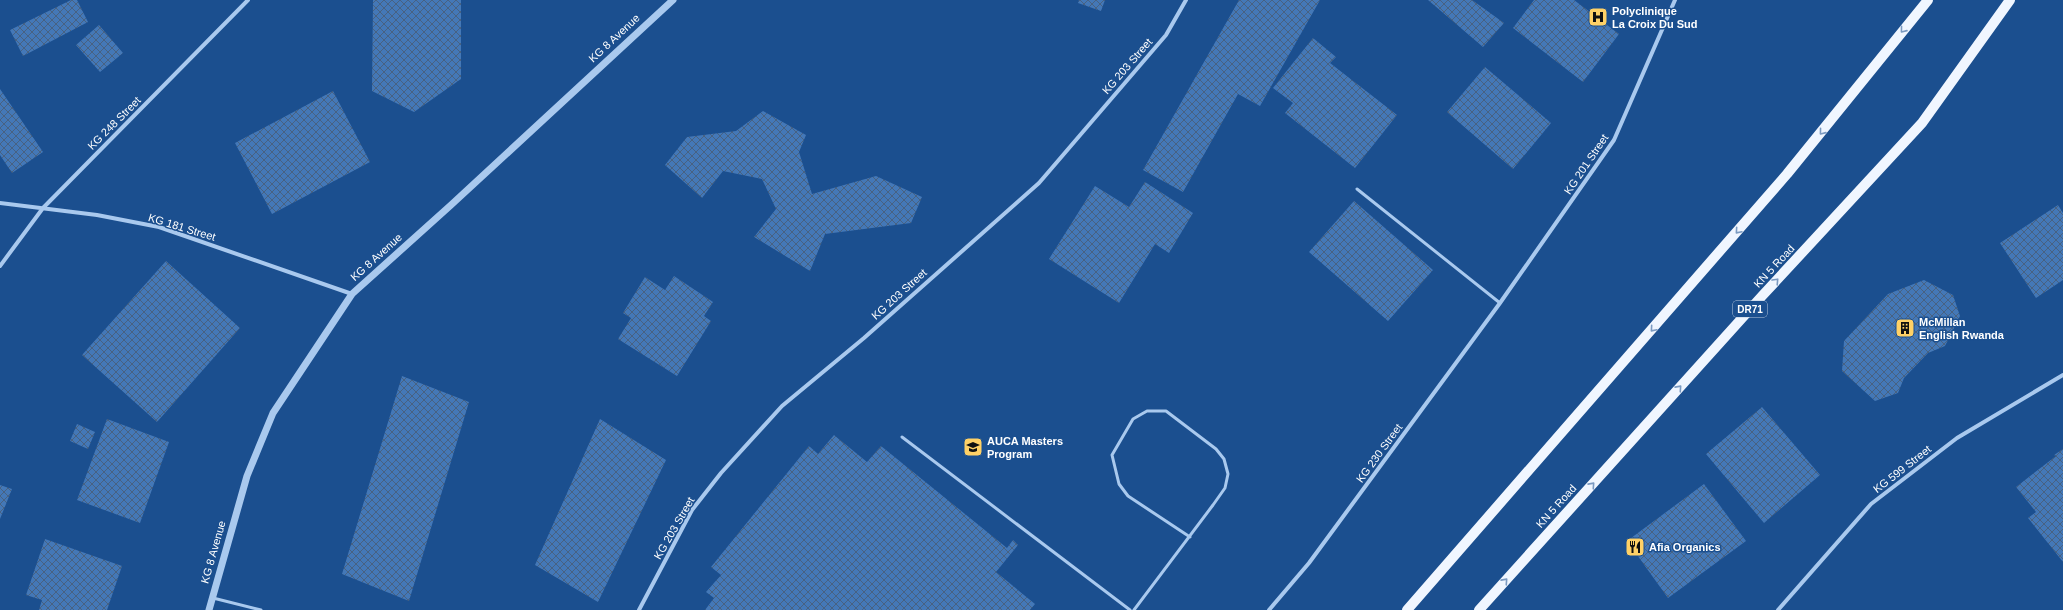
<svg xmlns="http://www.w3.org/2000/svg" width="2063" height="610" font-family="Arial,sans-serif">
<defs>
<pattern id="building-cross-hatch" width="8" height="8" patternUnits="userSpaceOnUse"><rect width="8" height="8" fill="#4478b7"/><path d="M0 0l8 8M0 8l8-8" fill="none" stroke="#486282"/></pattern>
</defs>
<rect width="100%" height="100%" fill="#1b4f8f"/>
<path fill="url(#building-cross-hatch)" d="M71 0H77L88 22 23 56 10 30Z
M373 0H461V79L414 112 372 91Z
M1079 0H1105L1101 11 1078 3Z
M1239 0H1320L1260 106 1238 94 1183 192 1143 170Z
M1428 0H1472L1504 23 1483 47Z
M1534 0H1574L1619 34 1583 82 1513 28Z
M99 25 123 53 100 72 76 45Z
M1313 38 1336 57 1330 63 1397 115 1355 168 1285 113 1293 103 1273 88Z
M1485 67 1551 123 1513 169 1447 112Z
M0 89 43 152 12 173 0 155Z
M333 91 370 162 272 214 235 143Z
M763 111 806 135 799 152 812 194 876 176 922 197 911 223 825 234 810 271 754 237 776 209 762 179 723 171 702 198 665 165 687 137 736 131Z
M1145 182 1193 213 1169 253 1155 244 1119 303 1049 259 1095 186 1129 207Z
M1354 201 1433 270 1388 321 1309 252Z
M2058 205 2063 213V280L2036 298 2000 243Z
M166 261 240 328 157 422 82 355Z
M674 276 713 302 704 316 711 321 677 376 618 339 631 318 623 313 645 277 665 290Z
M1924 280 1953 295 1960 316 1945 346 1928 353 1904 378 1898 393 1875 401 1842 371 1844 341 1888 294Z
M402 376 469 402 409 601 342 574Z
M1762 407 1820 475 1764 523 1706 454Z
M107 419 169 442 140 523 77 500Z
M600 419 666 460 598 602 535 565Z
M77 424 95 432 88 449 70 441Z
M834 435 867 462 881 446 1007 548 1013 540 1018 545 996 572 1035 604 1030 610H705L714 598 706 592 721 575 711 567 809 446 818 454Z
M2063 449V562L2028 518 2036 512 2016 487 2056 456 2054 455Z
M1704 484 1746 541 1668 598 1627 541Z
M0 485 12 489 0 519Z
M45 539 122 566 107 610H39L42 600 26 595Z"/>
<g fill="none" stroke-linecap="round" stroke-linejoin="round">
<path stroke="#a9c9ee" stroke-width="3" d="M1357 189 1500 303
M902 437 1130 610
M213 598 261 610
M1134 610 1213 505 1225 488 1228 474 1224 459 1216 449 1166 411H1147L1133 419 1112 455 1119 484 1128 496 1190 537"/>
<path stroke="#a9c9ee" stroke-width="4" d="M0 203 97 215 159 227 352 294
M0 266 43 208 248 0
M639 610 692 510 721 473 782 406 864 338 1039 183 1166 35 1186 0
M1269 610 1309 563 1500 303 1614 140 1675 0
M1778 610 1871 504 1957 438 2063 375"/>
<path stroke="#a9c9ee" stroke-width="7" d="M209 610 247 476 273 413 352 294 451 205 673 0"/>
<path stroke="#f0f6ff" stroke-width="10" d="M1407 610 1787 174 1928 0
M1479 610 1762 296 1922 123 2010 0"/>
</g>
<defs><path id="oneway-chevron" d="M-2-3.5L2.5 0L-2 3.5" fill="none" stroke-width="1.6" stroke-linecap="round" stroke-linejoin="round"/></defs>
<g stroke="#7b9ac1">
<use href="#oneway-chevron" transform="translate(1903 30) rotate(129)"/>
<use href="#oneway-chevron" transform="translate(1822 132) rotate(129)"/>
<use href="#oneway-chevron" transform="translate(1738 231) rotate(131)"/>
<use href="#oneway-chevron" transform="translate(1776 281) rotate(-47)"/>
<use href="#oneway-chevron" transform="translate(1653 329) rotate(131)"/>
<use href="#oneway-chevron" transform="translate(1679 388) rotate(-48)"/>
<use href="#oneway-chevron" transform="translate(1592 485) rotate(-48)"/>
<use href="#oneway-chevron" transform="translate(1505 581) rotate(-48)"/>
</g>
<defs>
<g id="hospital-square" transform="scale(1)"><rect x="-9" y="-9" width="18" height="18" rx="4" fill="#ffd166" stroke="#1b4f8f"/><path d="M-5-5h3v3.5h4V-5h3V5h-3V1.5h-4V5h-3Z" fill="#111"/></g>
<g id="building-square" transform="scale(1)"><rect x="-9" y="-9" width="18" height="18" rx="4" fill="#ffd166" stroke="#1b4f8f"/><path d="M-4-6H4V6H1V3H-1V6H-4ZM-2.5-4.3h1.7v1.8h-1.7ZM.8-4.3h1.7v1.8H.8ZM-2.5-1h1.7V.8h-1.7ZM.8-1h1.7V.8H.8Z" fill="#111"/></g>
<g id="university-square" transform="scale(1)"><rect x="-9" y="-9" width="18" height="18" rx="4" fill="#ffd166" stroke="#1b4f8f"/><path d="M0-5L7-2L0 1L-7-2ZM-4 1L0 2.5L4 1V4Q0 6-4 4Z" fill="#111"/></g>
<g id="restaurant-square" transform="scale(1)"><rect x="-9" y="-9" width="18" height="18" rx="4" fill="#ffd166" stroke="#1b4f8f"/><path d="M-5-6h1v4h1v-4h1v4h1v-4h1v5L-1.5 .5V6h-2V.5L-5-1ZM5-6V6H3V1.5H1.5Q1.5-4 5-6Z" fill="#111"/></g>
</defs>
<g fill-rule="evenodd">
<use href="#hospital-square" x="1598" y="17"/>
<use href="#building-square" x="1905" y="328"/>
<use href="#university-square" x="973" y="447"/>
<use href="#restaurant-square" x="1635" y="547"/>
</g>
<g text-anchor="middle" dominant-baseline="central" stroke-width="3" stroke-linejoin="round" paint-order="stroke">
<rect fill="#1b4f8f" stroke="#bbcadd" stroke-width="1" x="1733" y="301" width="34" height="16" rx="3"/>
<g font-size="10" font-weight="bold" fill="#fff">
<text x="1750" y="309">DR71</text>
</g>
<g font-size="11" font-weight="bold" fill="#fff" stroke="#1b4f8f" text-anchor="start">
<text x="1612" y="11">Polyclinique<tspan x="1612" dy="13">La Croix Du Sud</tspan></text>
<text x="1919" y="322">McMillan<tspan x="1919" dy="13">English Rwanda</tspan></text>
<text x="987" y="441">AUCA Masters<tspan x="987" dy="13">Program</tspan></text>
<text x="1649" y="547">Afia Organics</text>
</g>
<g font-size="11" fill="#fff" stroke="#1b4f8f">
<text transform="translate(614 38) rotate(-43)">KG 8 Avenue</text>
<text transform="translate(1127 66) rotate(-49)">KG 203 Street</text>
<text transform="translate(114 123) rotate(-45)">KG 248 Street</text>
<text transform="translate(1586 164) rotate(-56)">KG 201 Street</text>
<text transform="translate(182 227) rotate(17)">KG 181 Street</text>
<text transform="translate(376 257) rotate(-42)">KG 8 Avenue</text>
<text transform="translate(1774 266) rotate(-47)">KN 5 Road</text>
<text transform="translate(899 294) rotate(-42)">KG 203 Street</text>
<text transform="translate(1379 453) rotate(-54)">KG 230 Street</text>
<text transform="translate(1902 469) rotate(-38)">KG 599 Street</text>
<text transform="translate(1556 506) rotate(-48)">KN 5 Road</text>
<text transform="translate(674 528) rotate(-60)">KG 203 Street</text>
<text transform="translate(213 552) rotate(-74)">KG 8 Avenue</text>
</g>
</g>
</svg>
